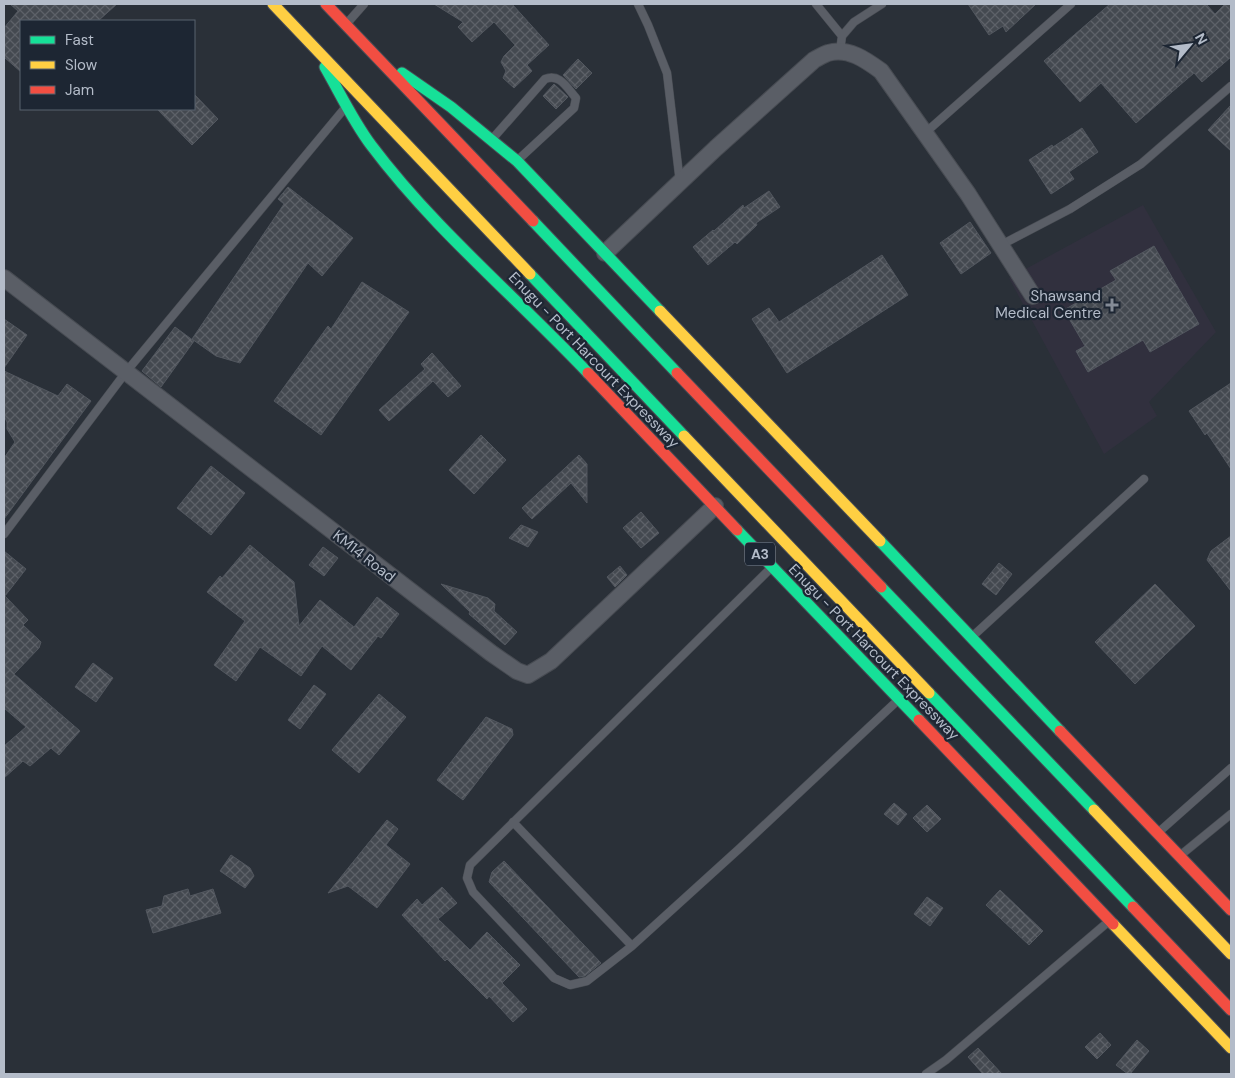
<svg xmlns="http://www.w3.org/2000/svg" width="1235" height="1078" font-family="'DM Sans',sans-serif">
<defs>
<pattern id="building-cross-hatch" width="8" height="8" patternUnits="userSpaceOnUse" patternTransform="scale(1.25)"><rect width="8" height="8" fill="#444950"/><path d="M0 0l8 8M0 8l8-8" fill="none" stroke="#5d6168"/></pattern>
</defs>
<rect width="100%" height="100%" fill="#2a3038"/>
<path fill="#31303e" d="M1143 205 1216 332 1149 402 1157 416 1104 454 1009 278Z"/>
<path fill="url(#building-cross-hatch)" stroke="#52575f" d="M10 4H117L98 21H21V72L4 57V28L18 11Z
M434 4H512L549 45 527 65 532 71 514 88 503 78 506 71 501 62 504 56 515 45 494 22 472 42 458 27 463 22Z
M968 4H1036L1006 32 1003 26 989 35Z
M1110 4H1206L1215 14 1225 4H1231V57L1202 82 1194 73 1136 123 1101 83 1080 102 1044 61Z
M578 59 592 73 576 89 563 75Z
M554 84 568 97 556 109 543 96Z
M194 94 218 119 192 145 157 109H194Z
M1231 105V151L1208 130Z
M1082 128 1098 152 1069 172 1074 179 1051 194 1029 160 1052 145 1053 147Z
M288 187 353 238 322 276 308 263 240 363 216 356 192 339 284 204 278 199Z
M769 191 780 207 756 223 757 225 737 244 735 242 708 265 693 247 713 230 714 231 743 205 744 208Z
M970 222 991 253 961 274 940 243Z
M1154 246 1199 324 1150 352 1143 340 1088 372 1076 351 1085 346 1064 310 1116 280 1110 271Z
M882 255 908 295 787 373 752 319 769 308 779 322Z
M362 282 409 312 321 435 274 401 328 326 331 329Z
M4 319 27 335 4 368Z
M175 327 194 341 161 387 142 371Z
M432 353 461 386 448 397 433 381 389 421 379 410 425 369 421 364Z
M4 371 58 396 67 384 91 401 4 519V458L15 442 7 429V422L4 416Z
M1231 383V469L1207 433 1205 435 1189 411Z
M481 435 506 460 474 494 449 470Z
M579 455 587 464V503L571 483 532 519 522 508Z
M211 466 245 493 211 535 177 508Z
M641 512 659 533 641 548 623 528Z
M521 525 538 532 528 547 509 538Z
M1231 536V591L1207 560 1211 551Z
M250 545 294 582 299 626 320 600 354 627 377 597 399 614 381 638 378 636 351 670 322 646 301 676 260 647 236 681 214 665 245 621 207 592 220 576 222 578Z
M323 547 338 558 324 576 309 565Z
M4 551 26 569 5 596 28 620 23 625 41 642 39 648 14 674 80 731 59 755 51 748 30 766 23 761 4 778V746L26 727 4 708Z
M999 563 1012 574 996 595 982 584Z
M620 566 627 575 615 587 607 577Z
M441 584 488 598 495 604 494 611 517 632 505 645 469 614 470 612Z
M1155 584 1195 626 1135 684 1095 642Z
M93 663 113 678 96 702 75 687Z
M314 685 326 694 300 729 288 720Z
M379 694 406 717 359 773 332 750Z
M486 717 512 729 513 735 463 800 437 780Z
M894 803 907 814 898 825 884 814Z
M927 805 941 819 927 832 913 818Z
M387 820 398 829 386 845 410 864 377 908 348 886 328 893Z
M231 855 250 868 254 876 245 888 220 871Z
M504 861 601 963 585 976 579 977 489 882 492 872Z
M442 887 457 903 438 919 470 950 487 932 520 965 502 983 527 1009 513 1022 489 996 487 999 447 959 445 961 402 915 417 899 422 905Z
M188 889 190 896 213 889 221 913 153 933 146 910 162 906 164 896Z
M1000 890 1043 931 1029 945 986 905Z
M927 897 943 908 930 926 914 914Z
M1100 1033 1111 1045 1097 1059 1085 1047Z
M1137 1040 1149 1051 1130 1074H1128L1116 1065Z
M978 1048 1002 1074H983L968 1057Z"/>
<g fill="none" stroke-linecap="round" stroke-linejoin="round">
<g stroke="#484c53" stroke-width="9">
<path id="lane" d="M638 4 648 25 667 73 680 183
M816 4 842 36
M349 21 364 4
M840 51 842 36 854 22 882 4
M925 133 1071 4
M494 137 545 79C560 73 567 88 576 98L574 108 520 158
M1001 245 1070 209 1141 164 1231 86
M4 534 126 372 344 109
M771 568 470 865 467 878 473 892 554 978 570 985 587 981 632 946 740 848 897 701
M974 635 1144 479
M513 822 632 946
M1160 831 1231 768
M1182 854 1231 814
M926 1074 946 1060 1108 922"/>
</g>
<g stroke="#484c53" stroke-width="18">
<path id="street" d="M605 253 716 148 814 60C818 58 824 54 828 53 848 47 866 60 881 71L968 194 1033 296
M4 278 491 653 517 671 528 675 551 661 715 506"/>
</g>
<g stroke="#484c55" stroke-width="13">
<path id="fast" d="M325 67C340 93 353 121 371 145 434 229 516 297 588 373
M402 73 451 107 517 161 660 311
M533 221 677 373
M530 274 684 436
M737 530 919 720
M880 541 1060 731
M881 587 1094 810
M929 693 1133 907"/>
</g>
<g stroke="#484c55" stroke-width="13">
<path id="slow" d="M273 4 530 274
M660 311 880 541
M684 436 929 693
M1094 810 1231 954
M1113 924 1231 1048"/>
</g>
<g stroke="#484c55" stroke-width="13">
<path id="jam" d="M326 4 533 221
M588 373 737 530
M677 373 881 587
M919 720 1113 924
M1060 731 1231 910
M1133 907 1231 1010"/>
</g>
<use href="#lane" stroke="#5a5e66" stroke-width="8"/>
<use href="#street" stroke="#5a5e66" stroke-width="16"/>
<use href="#fast" stroke="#16e098" stroke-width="11"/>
<use href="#slow" stroke="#ffcf43" stroke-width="11"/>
<use href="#jam" stroke="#f24e42" stroke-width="11"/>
</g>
<path fill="#848b96" stroke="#1d2633" stroke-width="2" d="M1109.5 297.5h5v5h5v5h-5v5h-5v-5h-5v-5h5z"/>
<g text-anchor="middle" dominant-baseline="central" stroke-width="4.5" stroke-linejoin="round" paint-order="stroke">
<rect fill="#1d2633" stroke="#878f9c" stroke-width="1" x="745" y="542.5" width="30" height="23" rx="4"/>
<g font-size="14" font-weight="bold" fill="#b4bcc9">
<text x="760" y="554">A3</text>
</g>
<g font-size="15" fill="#b4bcc9" stroke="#1d2633" text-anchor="end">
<text x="1101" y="296">Shawsand<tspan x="1101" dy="17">Medical Centre</tspan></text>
</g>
<g font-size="15" fill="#b4bcc9" stroke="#1d2633">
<text transform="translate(594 360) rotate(46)">Enugu - Port Harcourt Expressway</text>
<text transform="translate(364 556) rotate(38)">KM14 Road</text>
<text transform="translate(874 652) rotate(46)">Enugu - Port Harcourt Expressway</text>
</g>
</g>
<rect width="1235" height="1078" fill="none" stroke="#b4bcc9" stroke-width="10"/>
<rect x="20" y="20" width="175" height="90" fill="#1d2633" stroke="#59626f"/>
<rect x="30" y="36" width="25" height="8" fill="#16e098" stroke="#59626f"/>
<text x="65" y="45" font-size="15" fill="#b4bcc9">Fast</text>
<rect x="30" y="61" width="25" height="8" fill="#ffcf43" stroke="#59626f"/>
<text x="65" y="70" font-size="15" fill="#b4bcc9">Slow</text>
<rect x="30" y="86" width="25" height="8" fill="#f24e42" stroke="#59626f"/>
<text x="65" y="95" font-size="15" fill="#b4bcc9">Jam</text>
<g transform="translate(1190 45) rotate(61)" stroke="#1d2633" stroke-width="4" paint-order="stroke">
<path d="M0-4L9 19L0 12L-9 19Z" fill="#b4bcc9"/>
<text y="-8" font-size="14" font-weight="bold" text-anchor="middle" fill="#b4bcc9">N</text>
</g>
</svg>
